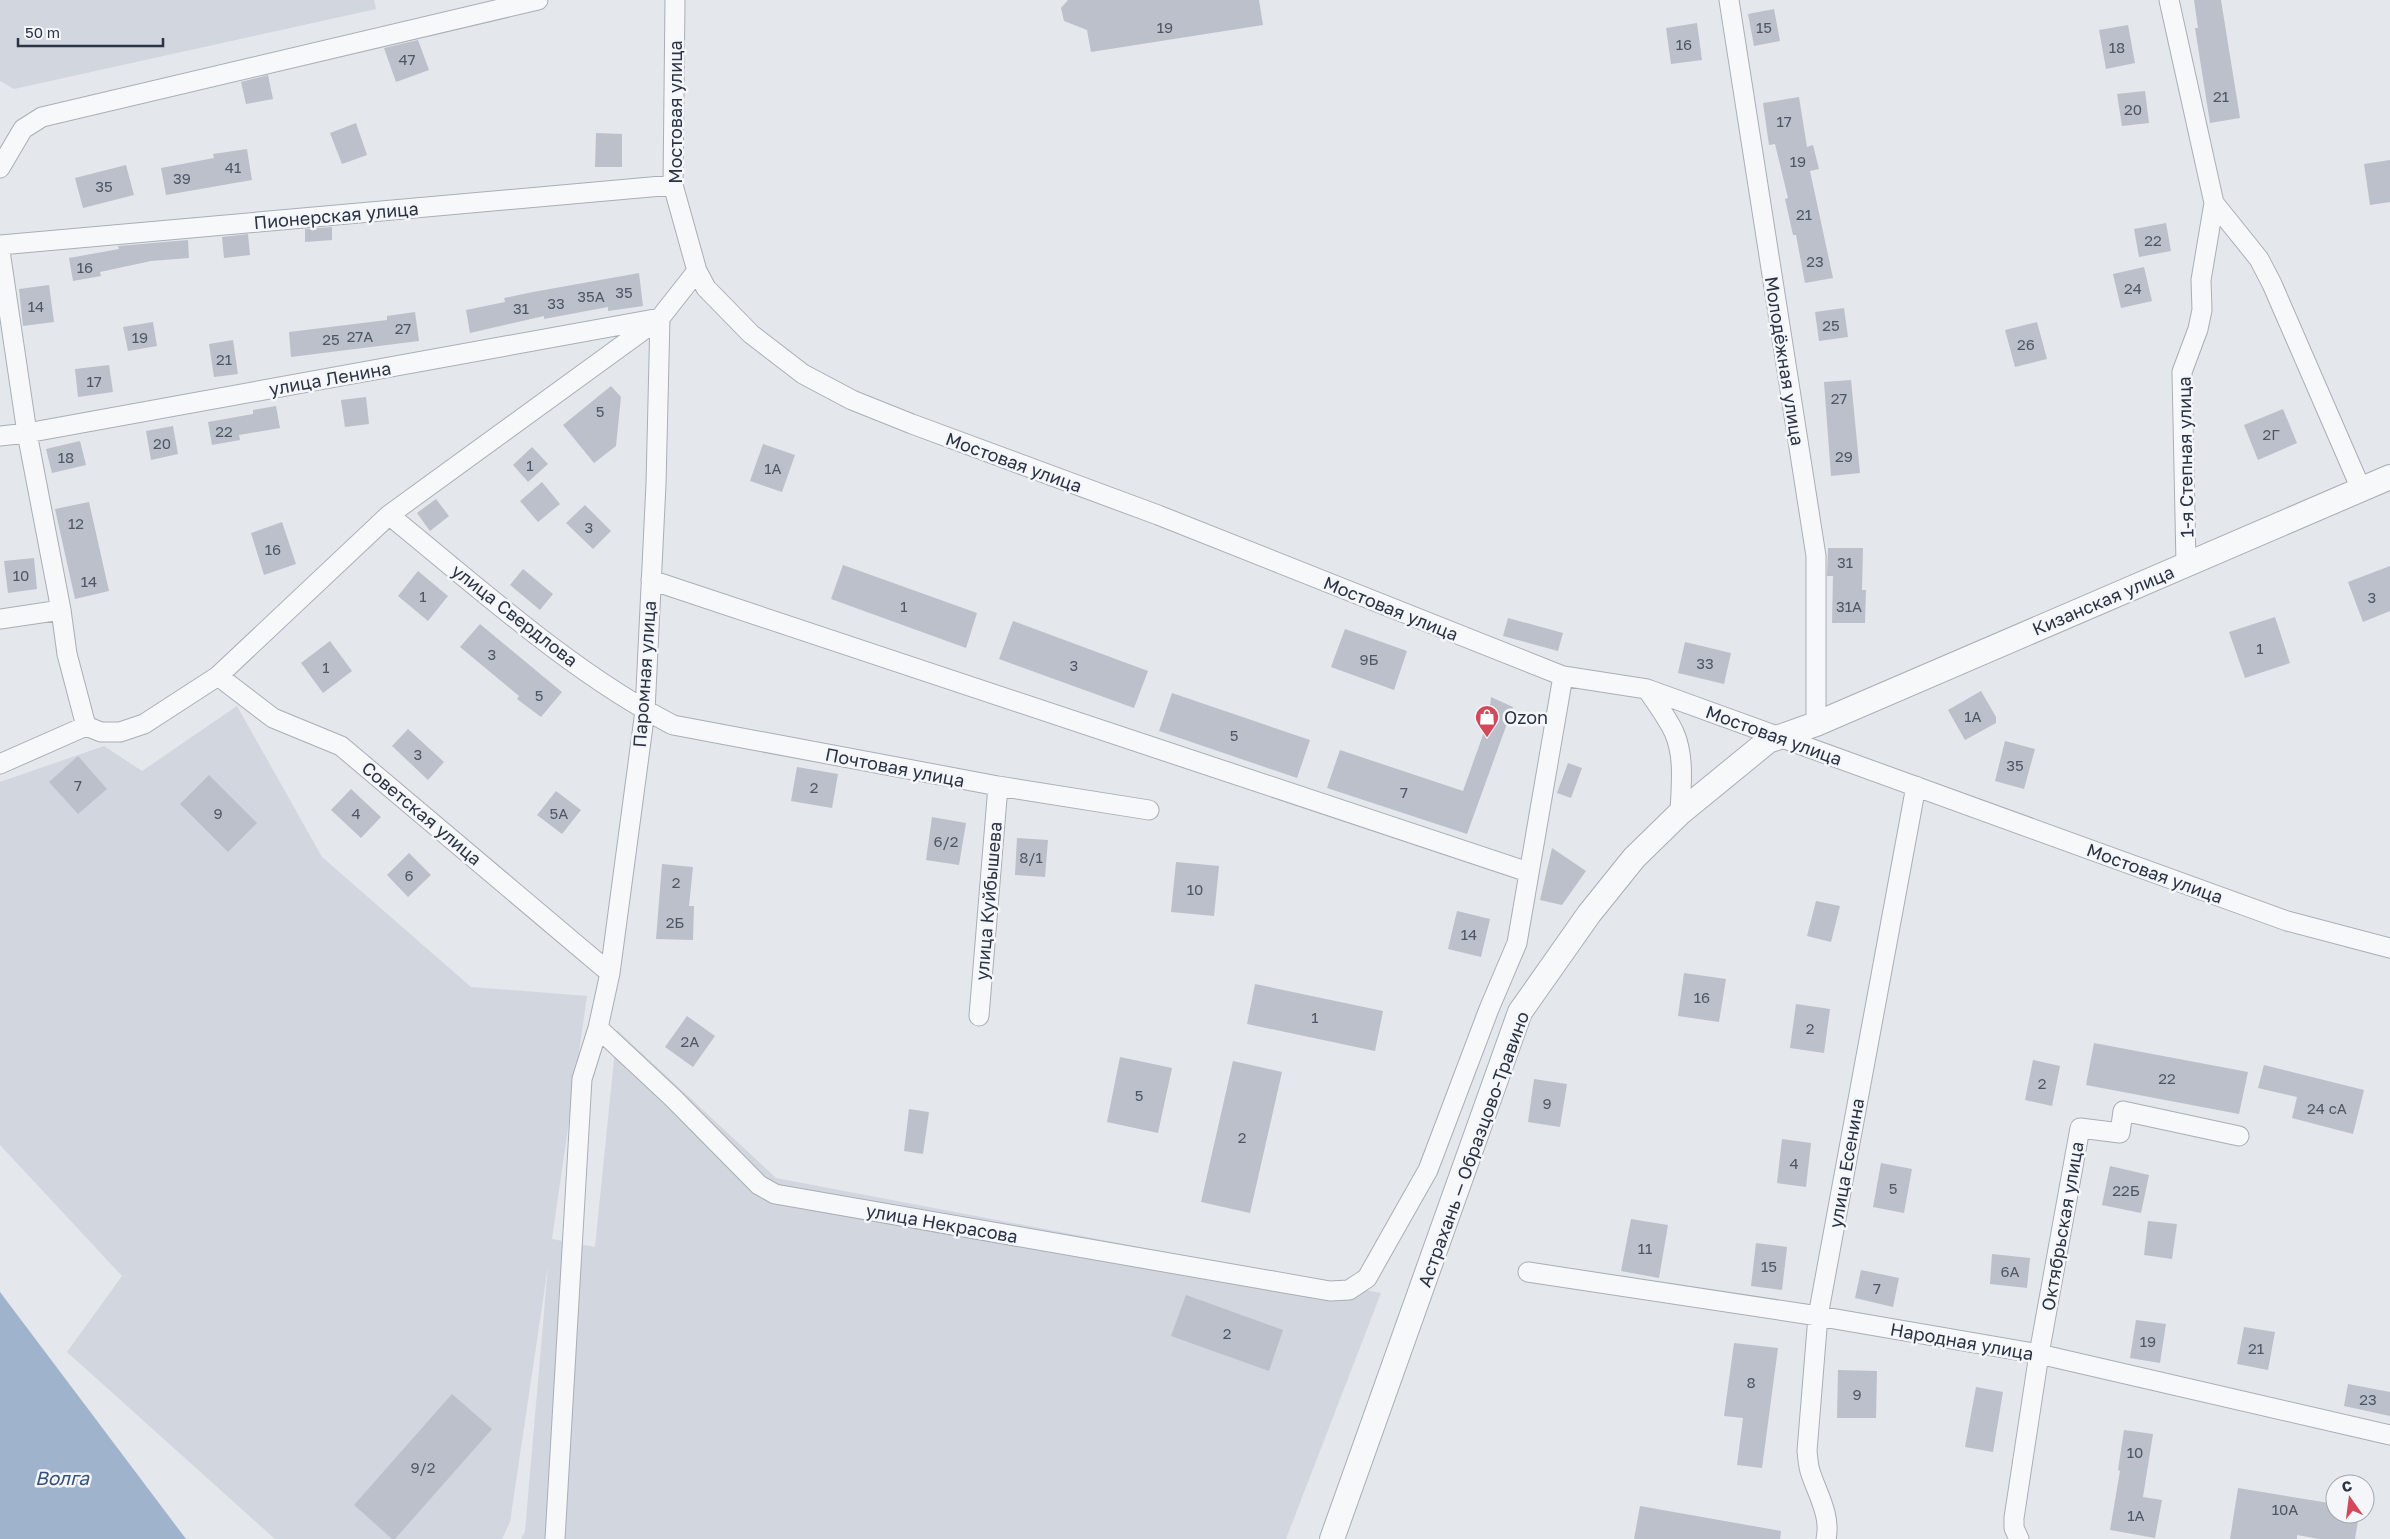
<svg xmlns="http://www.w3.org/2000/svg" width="2390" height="1539" font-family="'Golos Text',sans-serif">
<rect width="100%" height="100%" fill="#e4e7ec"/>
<path fill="#d2d6de" d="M0 0H374L376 9 14 89 0 81Z
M237 706 322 857 471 987 587 996 552 1239 595 1247 617 1030 776 1178 1381 1293 1286 1539H521L525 1531 548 1266 510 1522 502 1539H275L67 1352 122 1276 0 1145V782L104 746 142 771Z"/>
<path fill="#9fb4cc" d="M0 1292 186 1539H0Z"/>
<path fill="#bbc0ca" d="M1068 0H1259L1263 25 1091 52 1087 30 1064 21 1061 8Z
M2194 0H2221L2240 118 2210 123 2195 28H2198Z
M1774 9 1780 41 1754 46 1748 14Z
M1697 23 1702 60 1671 64 1666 28Z
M2128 25 2135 63 2106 69 2099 30Z
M418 40 429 70 396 82 384 48Z
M268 75 273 99 246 104 241 82Z
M2145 91 2149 123 2122 126 2117 94Z
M1799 97 1807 147 1813 145 1819 169 1810 171 1833 278 1805 283 1796 235H1793L1785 199 1788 198 1775 144 1769 145 1763 103Z
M356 123 367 155 342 164 330 133Z
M596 133 622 134V167H595Z
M247 149 252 180 166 195 161 168 214 158 213 154Z
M2390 160V202L2370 205 2364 164Z
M126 165 134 195 83 208 75 178Z
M2166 223 2171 251 2139 257 2134 229Z
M332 227V240L305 242V229Z
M248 234 250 255 224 258 222 237Z
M188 240 189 258 151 261 100 272 101 276 73 281 69 258 119 249 118 246Z
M2144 267 2152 301 2121 308 2113 274Z
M639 273 643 306 608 311V307L544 319V316L470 333 466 310 505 302 504 298 533 292Z
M49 285 54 322 23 326 19 289Z
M1844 308 1848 337 1819 341 1815 312Z
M415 312 419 341 291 357 289 332 387 320V316Z
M153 322 157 346 128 351 123 327Z
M2037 322 2047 359 2015 367 2005 330Z
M233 340 238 374 214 377 209 344Z
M109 365 113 392 78 397 75 369Z
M1851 380 1860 473 1831 476 1824 382Z
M611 386 621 397 616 446 594 463 563 425Z
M366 397 369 424 345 427 341 400Z
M276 406 280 428 239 435 240 440 212 445 208 422 253 414V410Z
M2283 409 2297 443 2258 460 2244 425Z
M173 426 178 454 151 460 146 431Z
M80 441 86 465 52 473 46 449Z
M763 444 795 455 782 492 750 481Z
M532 447 548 464 528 482 513 465Z
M542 482 560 504 538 522 520 501Z
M436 499 449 516 430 531 417 513Z
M89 502 109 591 75 599 55 509Z
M585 505 611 531 593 549 566 523Z
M282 522 296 564 264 575 251 533Z
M1828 548H1863L1862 590H1866L1865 623H1832L1833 576H1827Z
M34 558 37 589 8 593 4 561Z
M843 565 977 613 966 648 831 599Z
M2390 566V611L2363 622 2348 582Z
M523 569 553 594 540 610 510 585Z
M418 571 448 596 428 621 398 596Z
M2275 617 2290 663 2245 678 2229 632Z
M1508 618 1563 633 1558 651 1503 636Z
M1013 621 1148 671 1134 708 999 659Z
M480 624 562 692 541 717 517 699 519 696 460 647Z
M1345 629 1407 651 1394 690 1331 667Z
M330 641 352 671 323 693 301 663Z
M1685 642 1731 653 1724 684 1678 673Z
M1981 691 1996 717V723L1965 740 1948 710Z
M1172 693 1310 740 1297 778 1159 731Z
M1491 697 1513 707 1467 834 1327 788 1340 750 1463 791 1489 718Z
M408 729 444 762 428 780 392 746Z
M2005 741 2035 749 2024 789 1995 781Z
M78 756 107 789 78 814 49 782Z
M1568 763 1582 768 1571 798 1557 793Z
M797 767 838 774 832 808 791 801Z
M209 775 257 823 228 852 180 804Z
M351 789 381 817 361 838 331 810Z
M556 791 581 810 562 834 537 815Z
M932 817 966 823 959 865 926 860Z
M1017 838 1048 840 1045 877 1015 875Z
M1552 848 1586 871 1562 905 1540 900Z
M409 853 431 875 408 897 387 875Z
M1176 862 1219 866 1214 916 1171 912Z
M662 864 693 867 689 906H694L693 940 656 939Z
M1816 901 1840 906 1831 942 1807 936Z
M1457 911 1490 919 1481 957 1448 949Z
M1684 973 1726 979 1719 1022 1678 1016Z
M1255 984 1383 1011 1375 1051 1247 1024Z
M1796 1004 1830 1009 1824 1053 1790 1048Z
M687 1016 715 1036 693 1067 665 1047Z
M2094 1043 2248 1072 2239 1114 2086 1085Z
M1120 1057 1172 1068 1158 1133 1107 1122Z
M2033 1060 2060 1066 2052 1106 2025 1100Z
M1233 1061 1282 1072 1250 1213 1201 1202Z
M2264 1065 2364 1090 2353 1134 2292 1118 2297 1097 2258 1088Z
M1534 1079 1567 1084 1560 1127 1528 1122Z
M909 1109 929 1112 923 1154 904 1151Z
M1782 1139 1811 1143 1806 1187 1777 1183Z
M1881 1163 1912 1169 1904 1213 1873 1207Z
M2110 1166 2149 1175 2141 1213 2102 1205Z
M1631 1219 1668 1225 1659 1278 1621 1271Z
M2148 1221 2177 1224 2172 1259 2144 1255Z
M1756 1243 1787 1247 1782 1290 1751 1286Z
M1992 1254 2030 1258 2027 1288 1990 1284Z
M1861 1270 1899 1278 1893 1307 1855 1298Z
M1186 1295 1283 1330 1269 1371 1171 1336Z
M2136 1320 2166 1324 2160 1363 2130 1358Z
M2244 1327 2275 1332 2268 1370 2237 1364Z
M1734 1343 1778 1348 1762 1468 1737 1465 1743 1418 1724 1416Z
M1838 1370 1877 1371 1876 1418H1837Z
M2348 1384 2390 1392V1416L2344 1406Z
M1976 1387 2003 1392 1993 1452 1965 1447Z
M452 1394 492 1429 395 1539H392L354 1505Z
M2124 1430 2153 1434 2143 1497 2162 1500 2155 1538 2110 1530 2120 1471 2118 1470Z
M2238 1488 2335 1504V1514H2359L2355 1539H2319L2297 1535V1539H2230Z
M1640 1506 1781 1531 1780 1539H1634Z"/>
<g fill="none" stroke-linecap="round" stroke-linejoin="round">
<g stroke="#a9aeb7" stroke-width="21">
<path id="minor" d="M675 0 673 185 697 271 706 288 751 334 803 374 852 400 912 424 1158 515 1563 676 1647 689 2287 921 2390 948
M1729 0 1816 556V724
M2169 0 2214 203 2259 259 2272 284 2361 489
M0 168 23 129 42 117 538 0
M0 245 673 185
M0 251 27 433 61 610 67 654 86 726 101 732H120L144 724 218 676 389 515 660 318 697 271
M0 436 27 433 660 318 656 484 645 711 610 973 598 1028 582 1079 555 1539
M389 515C478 587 572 673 673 725L998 786 1149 810
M2186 564 2182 372 2198 329 2202 310 2201 280 2214 203
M651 580 1528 872
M0 619 61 610
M218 676 273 718 341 746 610 973
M1647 689C1656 703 1667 717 1674 732 1685 757 1681 786 1680 813
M0 764 86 726
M979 1016 998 786
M598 1028 673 1098 759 1185 775 1194 1330 1291 1349 1290 1367 1278 1428 1170 1489 1009 1517 943 1563 676
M1528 1272 1818 1316 2039 1354 2390 1435
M1826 1539C1831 1516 1818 1495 1811 1474 1808 1467 1808 1458 1807 1451L1818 1316 1916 786
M2019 1539 2014 1528V1518L2039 1354 2080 1128 2120 1133 2123 1111 2239 1136"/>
</g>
<g stroke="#a9aeb7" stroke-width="26">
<path id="tertiary" d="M1332 1539 1520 1012 1589 914 1634 858 1680 813 1768 741 1816 724 2390 477"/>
</g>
<use href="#minor" stroke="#f7f8fa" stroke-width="19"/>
<use href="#tertiary" stroke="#f7f8fa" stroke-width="24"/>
</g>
<defs>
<g id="shop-pin" transform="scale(1.25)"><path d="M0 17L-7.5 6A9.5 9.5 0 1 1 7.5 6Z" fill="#d1495b" stroke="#f4f6f9"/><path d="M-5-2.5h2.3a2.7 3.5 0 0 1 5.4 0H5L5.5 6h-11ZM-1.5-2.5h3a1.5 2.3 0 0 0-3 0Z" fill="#fff"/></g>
</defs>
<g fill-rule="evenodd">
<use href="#shop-pin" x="1487" y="717"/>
</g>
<g text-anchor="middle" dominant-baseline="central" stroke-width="5" stroke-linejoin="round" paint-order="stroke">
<g font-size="15" fill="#4f5766">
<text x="1165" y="27">19</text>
<text x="1764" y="27">15</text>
<text x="1684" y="44">16</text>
<text x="2117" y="47">18</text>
<text x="407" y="59">47</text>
<text x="2221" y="96">21</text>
<text x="2133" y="109">20</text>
<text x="1784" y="121">17</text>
<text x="1798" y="161">19</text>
<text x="233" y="167">41</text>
<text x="182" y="178">39</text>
<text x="104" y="186">35</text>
<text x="1804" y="214">21</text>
<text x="2153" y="240">22</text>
<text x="1815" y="261">23</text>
<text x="85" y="267">16</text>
<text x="2133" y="288">24</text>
<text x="624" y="292">35</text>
<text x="591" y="296">35А</text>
<text x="556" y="303">33</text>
<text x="36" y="306">14</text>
<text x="521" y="308">31</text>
<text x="1831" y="325">25</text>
<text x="403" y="328">27</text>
<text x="360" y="336">27А</text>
<text x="140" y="337">19</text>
<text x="331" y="339">25</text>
<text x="2026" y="344">26</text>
<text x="224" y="359">21</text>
<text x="94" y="381">17</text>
<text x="1839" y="398">27</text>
<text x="600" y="411">5</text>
<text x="224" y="431">22</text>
<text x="2271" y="434">2Г</text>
<text x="162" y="443">20</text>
<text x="1844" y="456">29</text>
<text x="66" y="457">18</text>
<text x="530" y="465">1</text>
<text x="773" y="468">1А</text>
<text x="76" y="523">12</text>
<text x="589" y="527">3</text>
<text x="273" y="549">16</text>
<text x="1845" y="562">31</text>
<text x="21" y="575">10</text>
<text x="89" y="581">14</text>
<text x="423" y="596">1</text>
<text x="2372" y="597">3</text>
<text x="904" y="606">1</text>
<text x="1849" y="606">31А</text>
<text x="2260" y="648">1</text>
<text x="492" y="654">3</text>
<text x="1369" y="659">9Б</text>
<text x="1705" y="663">33</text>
<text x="1074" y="665">3</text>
<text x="326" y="667">1</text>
<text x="539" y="695">5</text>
<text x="1973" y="716">1А</text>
<text x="1234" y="735">5</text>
<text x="418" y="754">3</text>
<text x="2015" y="765">35</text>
<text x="78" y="785">7</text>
<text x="814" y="787">2</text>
<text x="1404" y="792">7</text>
<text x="218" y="813">9</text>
<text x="356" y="813">4</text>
<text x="559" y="813">5А</text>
<text x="946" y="841">6/2</text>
<text x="1031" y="857">8/1</text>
<text x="409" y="875">6</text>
<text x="676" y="882">2</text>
<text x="1195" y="889">10</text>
<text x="675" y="922">2Б</text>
<text x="1469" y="934">14</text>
<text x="1702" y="997">16</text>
<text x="1315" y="1017">1</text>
<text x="1810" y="1028">2</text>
<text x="690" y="1041">2А</text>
<text x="2167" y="1078">22</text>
<text x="2042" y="1083">2</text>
<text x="1139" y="1095">5</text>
<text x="1547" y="1103">9</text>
<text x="2327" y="1108">24 сА</text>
<text x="1242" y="1137">2</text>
<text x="1794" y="1163">4</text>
<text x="1893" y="1188">5</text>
<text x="2126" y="1190">22Б</text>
<text x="1645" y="1248">11</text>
<text x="1769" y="1266">15</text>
<text x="2010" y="1271">6А</text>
<text x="1877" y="1288">7</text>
<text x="1227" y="1333">2</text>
<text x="2148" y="1341">19</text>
<text x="2256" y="1348">21</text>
<text x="1751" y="1382">8</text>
<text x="1857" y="1394">9</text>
<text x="2368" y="1399">23</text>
<text x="2135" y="1452">10</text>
<text x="423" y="1467">9/2</text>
<text x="2285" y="1509">10А</text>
<text x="2136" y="1515">1А</text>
</g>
<g font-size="18" fill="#2b3445" stroke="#f4f6f9">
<text transform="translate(675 112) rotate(-90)">Мостовая улица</text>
<text transform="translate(336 215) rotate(-5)">Пионерская улица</text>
<text transform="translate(1785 361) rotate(81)">Молодёжная улица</text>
<text transform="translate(330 378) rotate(-10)">улица Ленина</text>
<text transform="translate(2185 457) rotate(-91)">1-я Степная улица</text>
<text transform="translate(1014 462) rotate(20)">Мостовая улица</text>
<text transform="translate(2103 600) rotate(-23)">Кизанская улица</text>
<text transform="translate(1391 608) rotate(22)">Мостовая улица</text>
<text transform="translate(515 615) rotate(38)">улица Свердлова</text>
<text transform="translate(644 674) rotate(-86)">Паромная улица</text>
<text transform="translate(1774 735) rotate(20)">Мостовая улица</text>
<text transform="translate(895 767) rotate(11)">Почтовая улица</text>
<text transform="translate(422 813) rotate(40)">Советская улица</text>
<text transform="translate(2155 873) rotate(20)">Мостовая улица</text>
<text transform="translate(988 901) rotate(-85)">улица Куйбышева</text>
<text transform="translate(1473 1149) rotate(-70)">Астрахань — Образцово-Травино</text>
<text transform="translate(1846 1163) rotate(-80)">улица Есенина</text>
<text transform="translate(942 1223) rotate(10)">улица Некрасова</text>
<text transform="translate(2062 1226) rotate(-80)">Октябрьская улица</text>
<text transform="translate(1962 1341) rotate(10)">Народная улица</text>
</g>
<g font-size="18" fill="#2b3445" stroke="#f4f6f9" text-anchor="start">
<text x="1504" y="717">Ozon</text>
</g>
<g font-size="19" font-style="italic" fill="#34527a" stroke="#f4f6f9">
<text x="62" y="1477">Волга</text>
</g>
</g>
<g transform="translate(2350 1499) rotate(346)"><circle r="24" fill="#f4f6f9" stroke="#a4a8b1"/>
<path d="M0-4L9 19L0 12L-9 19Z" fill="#d1495b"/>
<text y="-8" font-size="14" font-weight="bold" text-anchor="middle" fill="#2b3445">С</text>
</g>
<path d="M18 38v8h145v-8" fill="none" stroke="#2b3445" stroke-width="2.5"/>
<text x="25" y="38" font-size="15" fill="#2b3445" stroke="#f4f6f9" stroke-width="4" paint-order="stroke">50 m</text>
</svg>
